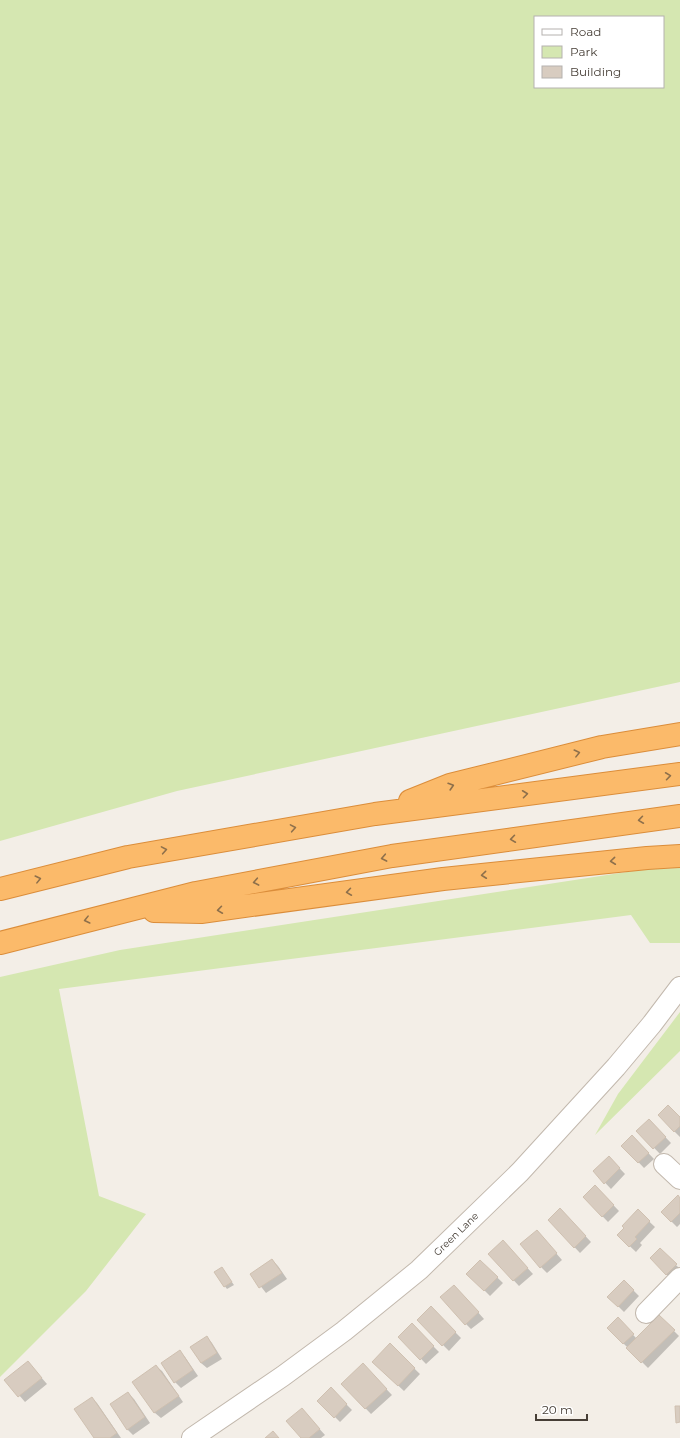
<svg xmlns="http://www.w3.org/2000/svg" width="680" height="1438" font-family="Montserrat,sans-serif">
<rect width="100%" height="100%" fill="#f3eee7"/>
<path fill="#d5e7b1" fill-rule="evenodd" d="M0 0H680V682L177 791 0 841ZM535 17H663V87H535Z
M680 868V943H650L631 915 59 989 99 1196 146 1214 86 1291 0 1377V977L120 950 646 869Z
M680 1012V1051L595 1135 618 1094Z"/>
<path fill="#0003" d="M680 1118V1137L674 1131Z
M649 1120 671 1143 660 1154 638 1131Z
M632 1136 654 1159 644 1168 623 1146Z
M609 1157 625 1174 611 1189 594 1171Z
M595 1186 619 1211 608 1222 584 1197Z
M680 1199V1224L677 1227 662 1212Z
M560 1209 591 1242 580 1253 549 1220Z
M638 1211 655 1227 640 1243 642 1245 636 1252 618 1235Z
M542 1237 562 1260 547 1273 541 1267Z
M508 1247 533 1274 519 1286 489 1254Z
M660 1249 680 1269 672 1280 651 1258Z
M272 1260 278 1266 287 1279 266 1293 251 1274Z
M480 1261 503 1283 490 1296 468 1274Z
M224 1271 234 1285 227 1289 215 1273Z
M624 1281 639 1296 624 1312 609 1297Z
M460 1292 484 1319 471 1329 466 1324Z
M431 1308 461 1338 449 1351 418 1320Z
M659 1316 679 1336 648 1368 608 1328 618 1319 637 1339Z
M412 1325 439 1352 426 1364 400 1337Z
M207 1337 212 1343 222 1359 207 1368 201 1363 191 1347Z
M390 1345 420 1374 404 1391 373 1362Z
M180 1352 185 1357 198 1376 181 1388 175 1382 162 1364Z
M156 1366 162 1371 183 1402 161 1418 155 1413 133 1382Z
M33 1368 47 1384 25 1402 6 1380Z
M368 1370 392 1395 371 1414 342 1384Z
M331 1389 352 1410 340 1422 319 1401Z
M128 1393 134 1399 150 1423 133 1435 127 1429Z
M91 1398 97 1403 121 1438H95Z
M307 1415 325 1435 321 1438H302Z"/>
<path fill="#d8ccc0" stroke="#cfc0b0" d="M668 1105 680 1117V1126L674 1132 658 1115Z
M649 1119 666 1137 653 1149 636 1131Z
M632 1135 649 1153 638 1163 621 1146Z
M609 1156 620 1168 604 1184 593 1171Z
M595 1185 614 1205 602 1217 583 1197Z
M678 1195 680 1198V1213L671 1222 661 1212Z
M560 1208 586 1236 574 1248 548 1220Z
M638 1209 650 1221 635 1237 637 1239 629 1247 617 1235 624 1228 622 1226Z
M537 1230 557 1253 540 1268 520 1244Z
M503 1240 528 1268 513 1281 488 1254Z
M660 1248 677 1264 666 1275 650 1258Z
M272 1259 282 1273 259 1288 250 1274Z
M480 1260 498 1277 484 1291 466 1274Z
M222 1267 232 1282 224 1287 214 1272Z
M624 1280 634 1290 618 1307 607 1297Z
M454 1285 479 1312 465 1325 440 1297Z
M431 1306 456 1332 442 1346 417 1320Z
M659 1315 675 1330 641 1363 626 1348Z
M618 1317 634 1334 623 1344 607 1328Z
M412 1323 434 1346 420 1360 398 1337Z
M207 1336 217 1353 201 1363 190 1347Z
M390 1343 415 1368 398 1386 372 1362Z
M180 1350 193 1370 174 1383 161 1363Z
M28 1361 42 1378 18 1397 4 1380Z
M363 1363 387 1389 365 1409 341 1384Z
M156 1365 179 1396 154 1413 132 1382Z
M331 1387 347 1404 334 1418 317 1401Z
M128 1392 145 1417 127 1430 110 1404Z
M92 1397 117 1433 110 1438H94L74 1409Z
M675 1406H680V1422L676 1423Z
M302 1408 320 1429 309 1438H301L286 1421Z
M273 1431 279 1438H265Z"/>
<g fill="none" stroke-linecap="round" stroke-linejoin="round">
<g stroke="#c2b8ad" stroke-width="22">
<path id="minor" d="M664 1164 680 1179
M646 1313 680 1278
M192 1438 283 1376 344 1331 419 1270 520 1172 616 1067 652 1024 680 987"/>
</g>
<g stroke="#db8d3a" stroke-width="24">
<path id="highway" d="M410 801 450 785 602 747 680 734
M0 889 128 857 375 814 680 774
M154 911 201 912 443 879 647 858 680 856
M0 943 196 893 392 856 680 816"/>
</g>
<use href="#minor" stroke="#fff" stroke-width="20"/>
<use href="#highway" stroke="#fbba6a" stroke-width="22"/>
</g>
<defs><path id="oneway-chevron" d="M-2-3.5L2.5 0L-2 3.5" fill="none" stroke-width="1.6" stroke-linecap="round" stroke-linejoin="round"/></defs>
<g stroke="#8e704b">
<use href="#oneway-chevron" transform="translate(577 753) rotate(-14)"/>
<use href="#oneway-chevron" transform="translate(668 776) rotate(-8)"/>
<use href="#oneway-chevron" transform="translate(451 786) rotate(-17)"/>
<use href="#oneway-chevron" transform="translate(525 794) rotate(-7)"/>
<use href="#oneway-chevron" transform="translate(641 820) rotate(172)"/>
<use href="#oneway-chevron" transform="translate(293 828) rotate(-10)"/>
<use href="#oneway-chevron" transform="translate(513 839) rotate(172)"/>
<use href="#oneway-chevron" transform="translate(164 850) rotate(-10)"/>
<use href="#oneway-chevron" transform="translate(384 858) rotate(169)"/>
<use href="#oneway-chevron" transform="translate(613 861) rotate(174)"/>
<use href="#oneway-chevron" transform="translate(484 875) rotate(174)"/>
<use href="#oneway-chevron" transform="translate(38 879) rotate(-14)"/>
<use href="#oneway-chevron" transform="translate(256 882) rotate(169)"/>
<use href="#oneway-chevron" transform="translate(349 892) rotate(172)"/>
<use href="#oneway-chevron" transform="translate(220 910) rotate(172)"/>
<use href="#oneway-chevron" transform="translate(87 920) rotate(166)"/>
</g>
<g text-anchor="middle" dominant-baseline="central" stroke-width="3" stroke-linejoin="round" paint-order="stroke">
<g font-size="10" fill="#463e36" stroke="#fff">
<text transform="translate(456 1234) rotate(-44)">Green Lane</text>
</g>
</g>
<rect x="534" y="16" width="130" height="72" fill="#ffffff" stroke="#b5b2af"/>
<rect x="542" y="29" width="20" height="6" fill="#ffffff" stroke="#b5b2af"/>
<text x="570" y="36" font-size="12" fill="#463e36">Road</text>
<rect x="542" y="46" width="20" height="12" fill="#d5e7b1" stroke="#b5b2af"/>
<text x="570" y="56" font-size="12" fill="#463e36">Park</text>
<rect x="542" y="66" width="20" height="12" fill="#d8ccc0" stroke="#b5b2af"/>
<text x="570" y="76" font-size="12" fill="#463e36">Building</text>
<path d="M536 1414v6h51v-6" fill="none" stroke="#463e36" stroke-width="2"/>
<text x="542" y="1414" font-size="12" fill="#463e36" stroke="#ffffff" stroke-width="3" paint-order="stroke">20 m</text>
</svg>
